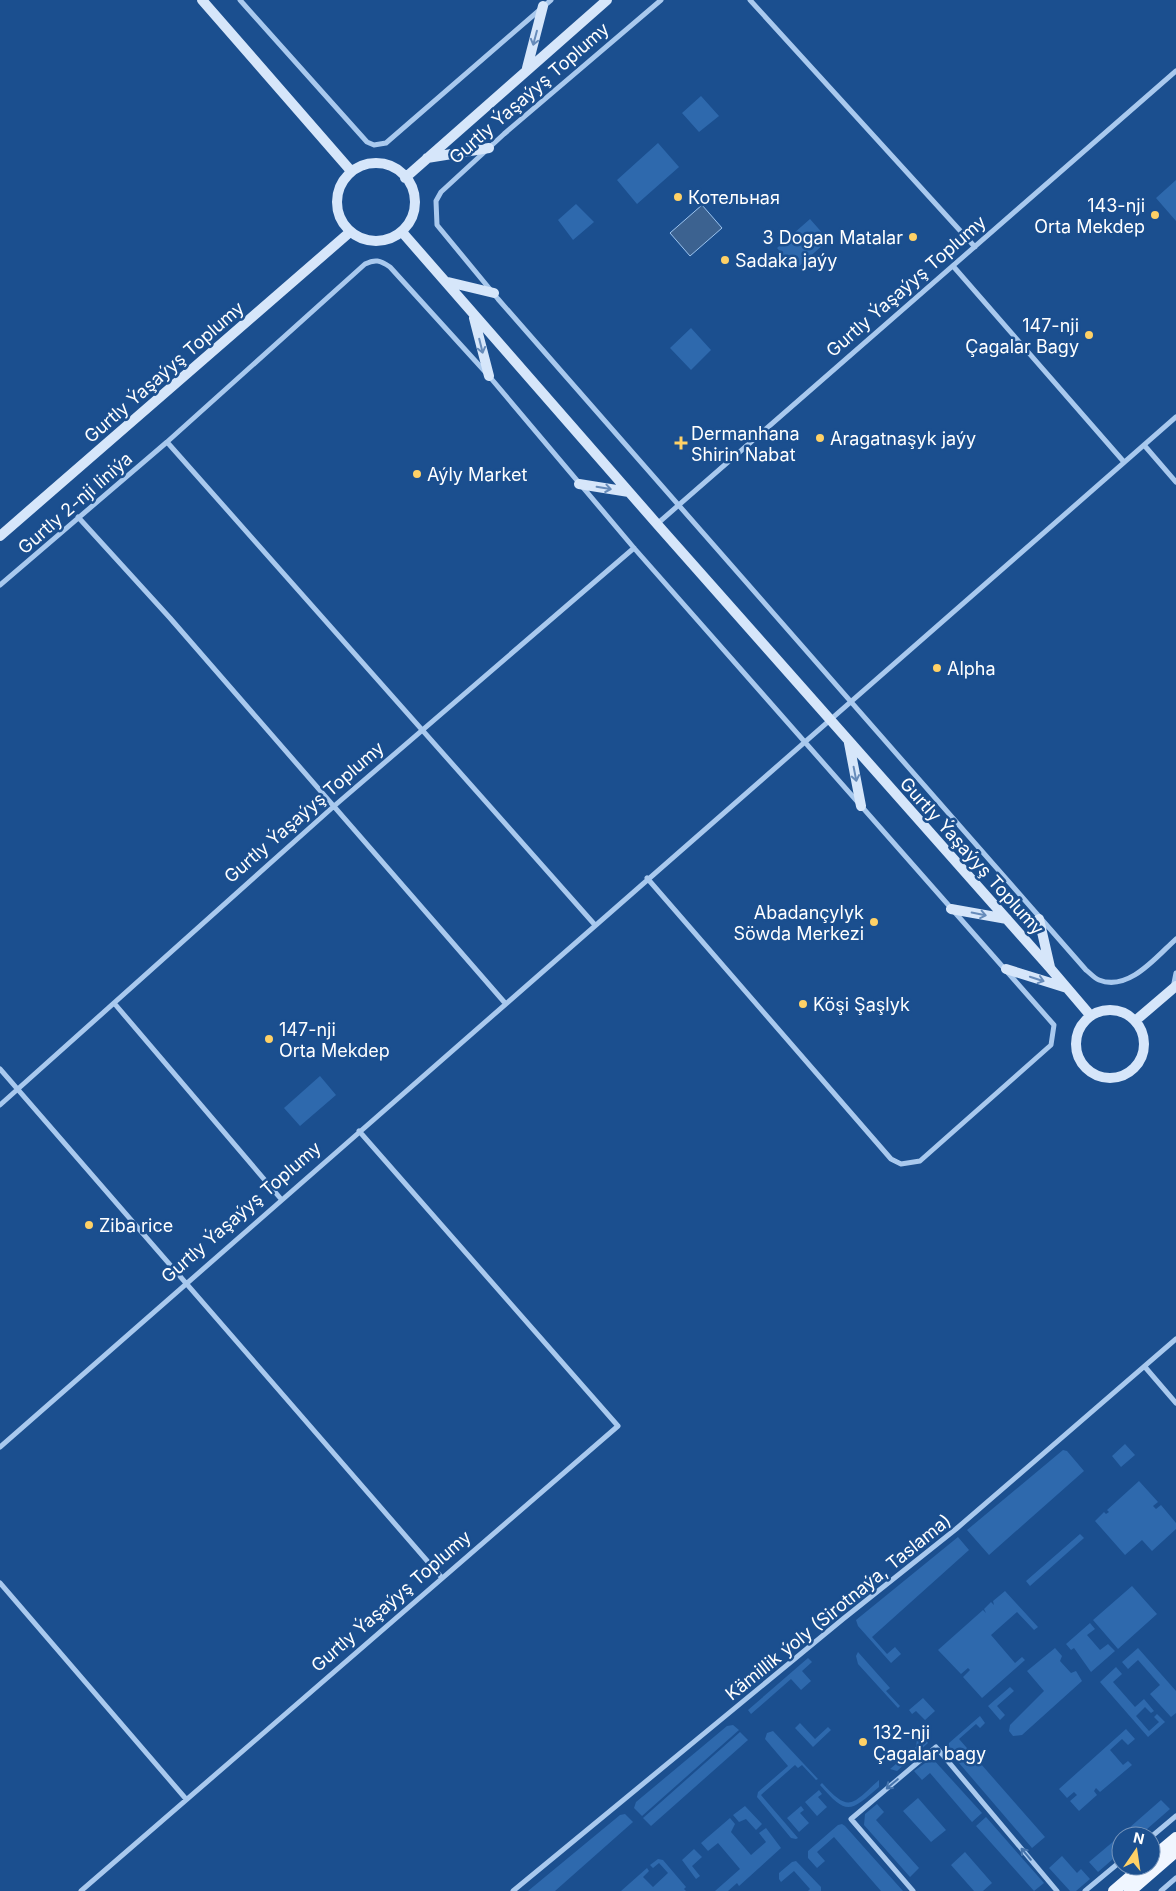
<svg xmlns="http://www.w3.org/2000/svg" width="1176" height="1891" font-family="Inter,sans-serif">
<rect width="100%" height="100%" fill="#1b4f8f"/>
<path fill="#2e69ad" d="M701 96 719 116 699 132 682 113Z
M658 143 679 167 637 204 617 180Z
M1176 180V221L1156 198Z
M576 204 594 222 573 240 558 220Z
M810 219 825 236 824 244 796 269 777 248Z
M691 328 711 350 691 370 670 348Z
M320 1076 336 1095 300 1126 284 1108Z
M1125 1444 1135 1455 1121 1467 1112 1456Z
M1063 1450 1067 1451 1084 1471 989 1555 967 1530Z
M1139 1481 1158 1502 1153 1506 1156 1509 1161 1505 1176 1523V1529L1152 1551 1142 1540 1125 1555 1095 1521 1104 1512 1106 1514 1109 1512 1107 1510Z
M1080 1534 1084 1538 1030 1586 1026 1581Z
M958 1537 969 1550 872 1637 887 1654 895 1647 901 1654 891 1663 858 1626 856 1620Z
M1132 1586 1157 1614 1118 1649 1093 1620Z
M1005 1591 1038 1627 1034 1630 1017 1612 991 1635 1015 1663 1022 1657 1025 1660 982 1698 963 1677 970 1670 968 1668 961 1674 938 1650 983 1610 986 1613 984 1609 991 1602 994 1605 993 1601Z
M1090 1623 1095 1629 1087 1635 1100 1650 1108 1644 1115 1651 1091 1672 1074 1648 1071 1650 1066 1644Z
M1055 1648 1062 1656 1060 1661 1071 1673 1076 1671 1082 1681 1022 1735 1013 1736 1009 1731 1010 1725 1044 1691 1027 1671Z
M1138 1648 1176 1691V1713L1171 1717 1150 1694 1160 1685 1138 1660 1128 1669 1122 1662Z
M858 1652 890 1688 886 1691 900 1706 898 1708 858 1664 856 1656Z
M808 1658 812 1662 802 1671 811 1681 801 1690 791 1679 751 1714 748 1710Z
M1116 1667 1122 1674 1113 1682 1135 1707 1144 1699 1154 1711 1151 1713 1145 1707 1136 1716 1149 1731 1159 1722 1154 1717 1157 1714 1165 1722 1148 1737 1100 1682Z
M1010 1687 1014 1691 997 1706 1005 1715 1000 1720 988 1706Z
M923 1698 935 1711 925 1720 916 1711 912 1714 909 1710Z
M980 1716 985 1723 980 1728 976 1724 959 1739 1045 1837 1032 1848 947 1749 949 1743Z
M800 1723 815 1739 828 1727 831 1730 813 1747 795 1728Z
M733 1725 739 1730 642 1816 634 1808 636 1802 727 1726Z
M1126 1729 1135 1739 1128 1745 1122 1739 1110 1750 1123 1765 1128 1761 1132 1765 1100 1792 1096 1788 1094 1791 1097 1795 1079 1811 1070 1801 1077 1795 1074 1792 1067 1798 1059 1789Z
M773 1731 818 1779 816 1780 802 1765 798 1768 795 1765 761 1795 798 1838 796 1839 791 1838 757 1797 758 1792 788 1766 765 1739 767 1733Z
M918 1731 928 1743 897 1771 890 1769 916 1747Z
M740 1732 748 1740 651 1826 643 1818Z
M932 1758 982 1813 972 1822 930 1773 922 1780 914 1771Z
M879 1780V1787C850 1812 847 1816 820 1785L822 1783C850 1814 852 1804 879 1780Z
M819 1790 822 1794 818 1797 827 1807 817 1816 805 1802Z
M918 1798 946 1830 931 1842 903 1811Z
M1161 1800 1170 1809 1139 1836H1136L1129 1828Z
M877 1804 884 1812 876 1820 919 1868 910 1877 864 1825 865 1814Z
M745 1806 762 1824 756 1830 746 1819 739 1822 733 1815Z
M801 1806 804 1810 800 1813 809 1823 799 1832 787 1818Z
M625 1814 633 1822 555 1891H528L620 1815Z
M986 1817 1044 1883 1034 1891 976 1826Z
M730 1818 735 1824 731 1832 751 1855 766 1842 759 1833 766 1828 781 1848 739 1886 737 1883 728 1891H715L740 1869 718 1843 708 1851 701 1843Z
M842 1824 845 1826 903 1891H881L834 1837 817 1852 825 1861 817 1868 808 1858V1851L838 1825Z
M1121 1835V1852L1098 1872 1089 1862Z
M694 1849 702 1857 692 1866 700 1876 696 1879 682 1860Z
M965 1852 992 1883 983 1891H974L951 1865Z
M1062 1856 1077 1873 1081 1869 1090 1879 1076 1891H1070L1049 1868Z
M658 1859 663 1860 686 1887 684 1889 686 1891H621L647 1868 649 1871 643 1877 653 1887 668 1873 659 1863 653 1868 650 1865Z
M796 1861 821 1887V1891H808L810 1889 794 1871 781 1882 779 1879V1873L792 1862Z"/>
<path fill="#3c6290" stroke="#9cc4f0" d="M702 205 722 228 690 256 670 233Z"/>
<g fill="none" stroke-linecap="round" stroke-linejoin="round">
<path stroke="#a9c9ee" stroke-width="5" d="M240 0 367 142 374 145 386 143 551 0
M661 0 504 134 441 192 436 201 437 225 498 299 1086 970C1090 973 1094 978 1099 980 1129 992 1157 956 1176 939
M750 0 975 247
M953 266 1124 462
M167 442 595 925
M1144 445 1176 482
M78 517 170 618 505 1003
M657 524 1176 71
M0 585 167 442 365 264C375 259 380 260 390 267L489 376 634 548 1054 1025 1051 1045 920 1161 901 1164 891 1159 647 878
M1173 988 1176 973
M114 1003 281 1199
M0 1069 442 1578
M0 1105 333 807 634 548
M1145 1367 1176 1403
M0 1447 1176 417
M0 1583 186 1799
M1151 1837 1176 1816
M81 1891 618 1426 359 1131
M513 1891 843 1619 956 1529 1176 1339
M913 1891 851 1819 936 1747 1057 1891
M1085 1891 1121 1861
M1161 1891 1176 1878"/>
<path stroke="#d6e6fa" stroke-width="10" d="M202 0 351 171
M527 68 543 6
M427 158 489 148
M337 202a39 39 0 1 1 78 0a39 39 0 1 1-78 0Z
M405 178 607 0
M402 232 657 524 1050 968 1090 1015
M448 282 494 293
M474 318 489 376
M579 484 629 492
M0 536 350 232
M849 743 861 806
M951 909 1007 919
M1039 919 1050 967
M1006 969 1067 988
M1076 1044a34 34 0 1 1 68 0a34 34 0 1 1-68 0Z
M1135 1021 1176 986"/>
<path stroke="#f0f6ff" stroke-width="12" d="M1151 1859 1176 1838
M1114 1891 1143 1866
M1130 1891 1176 1851"/>
</g>
<defs><path id="oneway-shaft" d="M-6 0H5M1.5-3L5.5 0L1.5 3" fill="none" stroke-width="1.6" stroke-linecap="round" stroke-linejoin="round" transform="scale(1.25)"/></defs>
<g stroke="#668bba">
<use href="#oneway-shaft" transform="translate(535 38) rotate(105)"/>
<use href="#oneway-shaft" transform="translate(481 346) rotate(76)"/>
<use href="#oneway-shaft" transform="translate(604 488) rotate(9)"/>
<use href="#oneway-shaft" transform="translate(855 774) rotate(79)"/>
<use href="#oneway-shaft" transform="translate(979 914) rotate(11)"/>
<use href="#oneway-shaft" transform="translate(1037 979) rotate(18)"/>
</g>
<g stroke="#4674ac">
<use href="#oneway-shaft" transform="translate(892 1784) rotate(140)"/>
<use href="#oneway-shaft" transform="translate(1026 1854) rotate(-130)"/>
</g>
<g fill="#ffd166" stroke="#1b4f8f" stroke-width="2">
<circle cx="678" cy="197" r="5"/>
<circle cx="1155" cy="215" r="5"/>
<circle cx="913" cy="237" r="5"/>
<circle cx="725" cy="260" r="5"/>
<circle cx="1089" cy="335" r="5"/>
<circle cx="820" cy="438" r="5"/>
<path d="M678.5 435.5h5v5h5v5h-5v5h-5v-5h-5v-5h5z"/>
<circle cx="417" cy="474" r="5"/>
<circle cx="937" cy="668" r="5"/>
<circle cx="874" cy="922" r="5"/>
<circle cx="803" cy="1004" r="5"/>
<circle cx="269" cy="1039" r="5"/>
<circle cx="89" cy="1225" r="5"/>
<circle cx="863" cy="1742" r="5"/>
</g>
<g text-anchor="middle" dominant-baseline="central" stroke-width="5" stroke-linejoin="round" paint-order="stroke">
<g font-size="18" fill="#fff" stroke="#1b4f8f">
<text transform="translate(529 93) rotate(-41)">Gurtly Ýaşaýyş Toplumy</text>
<text transform="translate(906 286) rotate(-41)">Gurtly Ýaşaýyş Toplumy</text>
<text transform="translate(164 372) rotate(-41)">Gurtly Ýaşaýyş Toplumy</text>
<text transform="translate(75 503) rotate(-41)">Gurtly 2-nji liniýa</text>
<text transform="translate(304 812) rotate(-41)">Gurtly Ýaşaýyş Toplumy</text>
<text transform="translate(972 856) rotate(48)">Gurtly Ýaşaýyş Toplumy</text>
<text transform="translate(241 1212) rotate(-41)">Gurtly Ýaşaýyş Toplumy</text>
<text transform="translate(391 1601) rotate(-41)">Gurtly Ýaşaýyş Toplumy</text>
<text transform="translate(838 1607) rotate(-39)">Kämillik ýoly (Sirotnaýa, Taslama)</text>
</g>
<g font-size="18" fill="#fff" stroke="#1b4f8f" text-anchor="start">
<text x="688" y="197">Котельная</text>
<text x="1145" y="205" text-anchor="end">143-nji<tspan x="1145" dy="21">Orta Mekdep</tspan></text>
<text x="903" y="237" text-anchor="end">3 Dogan Matalar</text>
<text x="735" y="260">Sadaka jaýy</text>
<text x="1079" y="325" text-anchor="end">147-nji<tspan x="1079" dy="21">Çagalar Bagy</tspan></text>
<text x="691" y="433">Dermanhana<tspan x="691" dy="21">Shirin Nabat</tspan></text>
<text x="830" y="438">Aragatnaşyk jaýy</text>
<text x="427" y="474">Aýly Market</text>
<text x="947" y="668">Alpha</text>
<text x="864" y="912" text-anchor="end">Abadançylyk<tspan x="864" dy="21">Söwda Merkezi</tspan></text>
<text x="813" y="1004">Köşi Şaşlyk</text>
<text x="279" y="1029">147-nji<tspan x="279" dy="21">Orta Mekdep</tspan></text>
<text x="99" y="1225">Ziba rice</text>
<text x="873" y="1732">132-nji<tspan x="873" dy="21">Çagalar bagy</tspan></text>
</g>
</g>
<g transform="translate(1136 1851) rotate(13)"><circle r="24" fill="#1b4f8f" stroke="#7695bc"/>
<path d="M0-4L9 19L0 12L-9 19Z" fill="#ffd166"/>
<text y="-8" font-size="14" font-weight="bold" text-anchor="middle" fill="#ffffff">N</text>
</g>
</svg>
